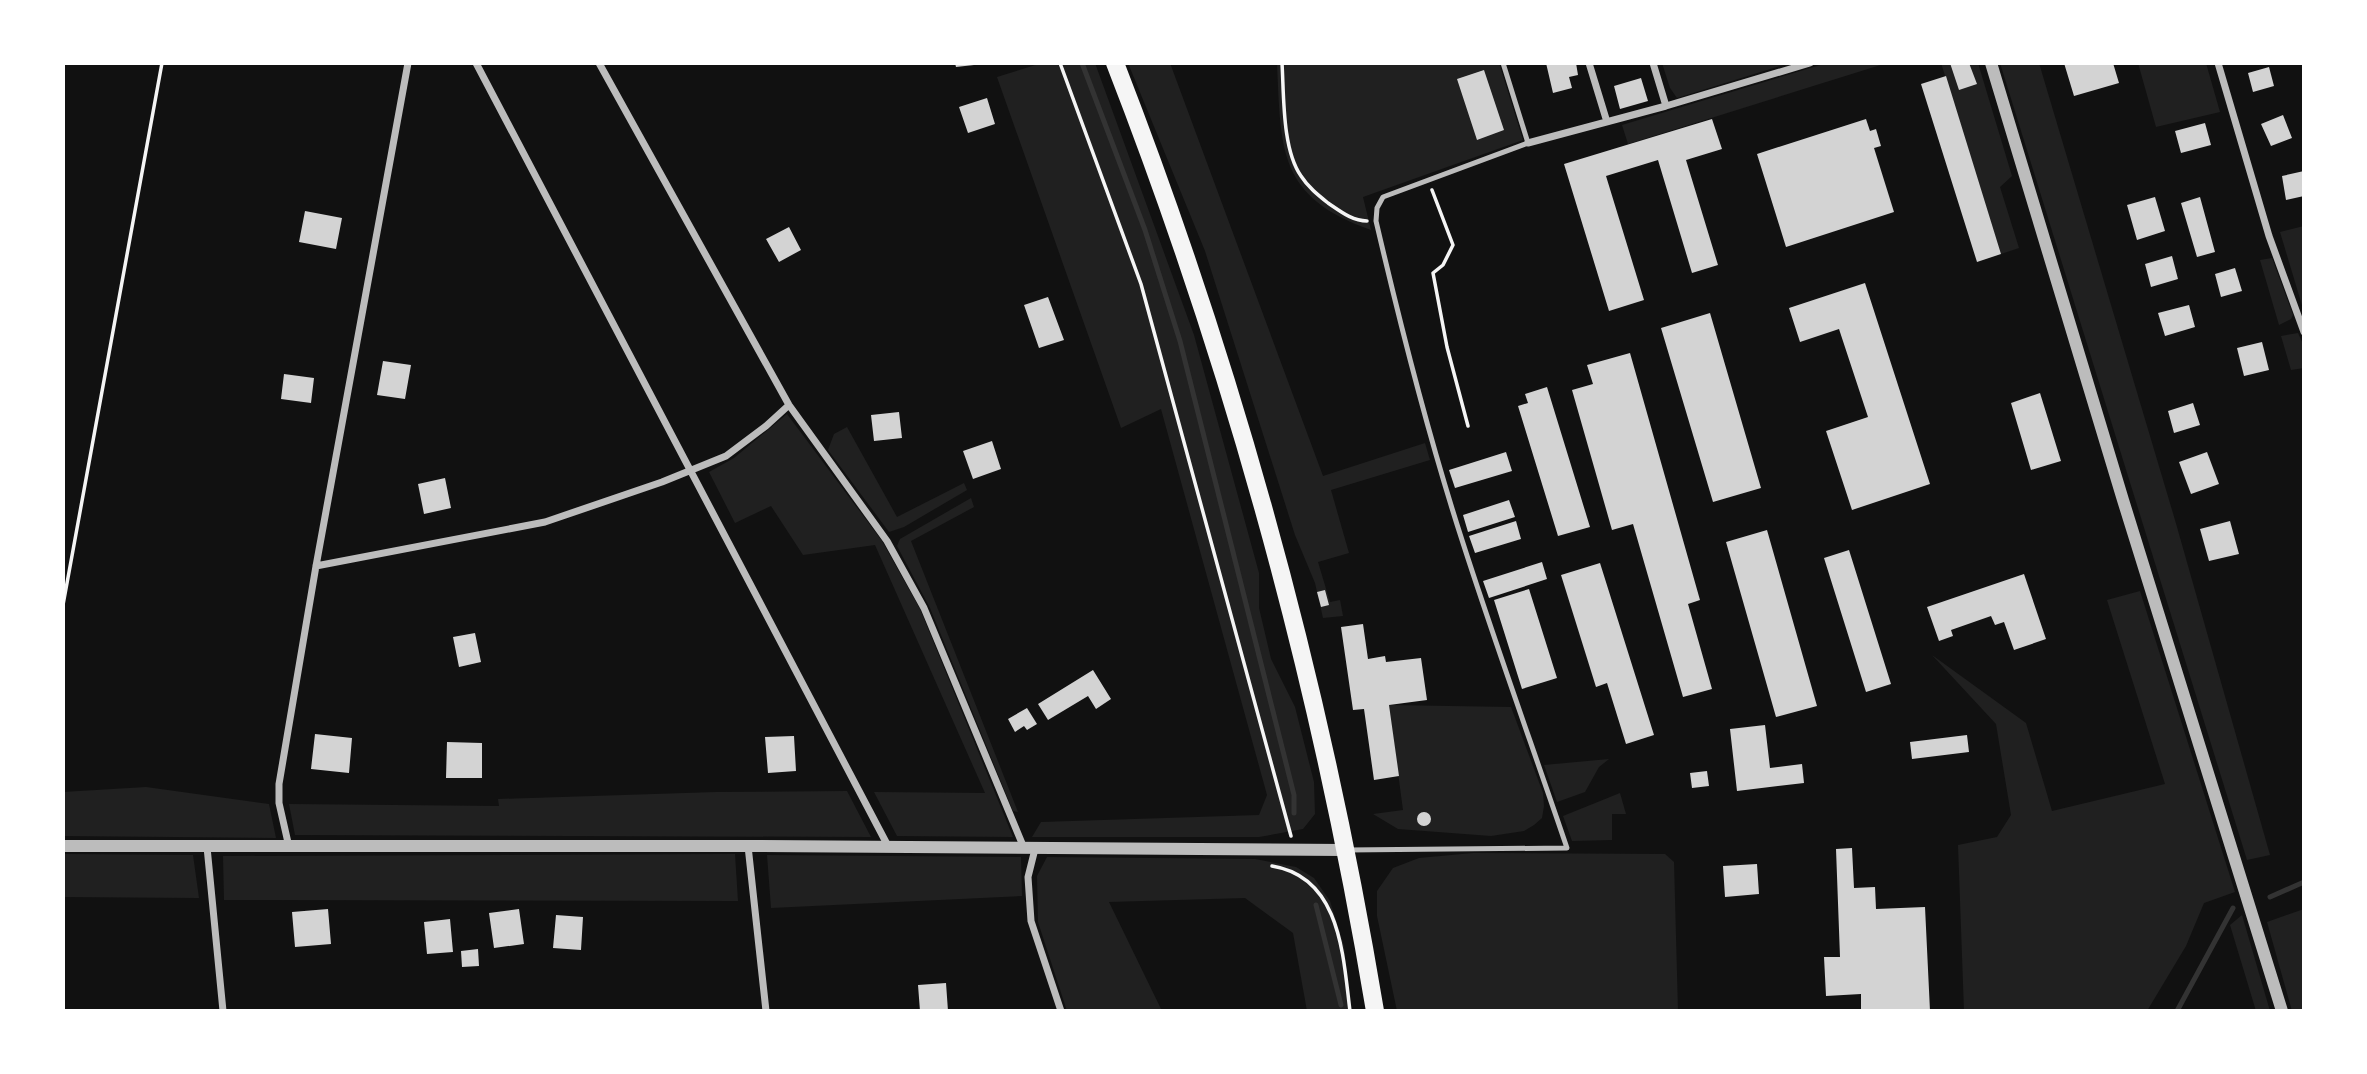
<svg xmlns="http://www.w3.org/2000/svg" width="2367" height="1074" font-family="'DM Sans',sans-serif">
<rect width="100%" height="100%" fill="#111"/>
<path fill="#202020" d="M1042 63H1095L1194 335 1259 573V608L1271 659 1295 707 1314 782 1315 814 1303 829 1259 837H1032L1041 822 1259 815 1267 795 1161 409 1121 428 997 77Z
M1128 63H1170L1323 476 1425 443 1430 460 1331 490 1349 553 1318 562 1330 602 1340 600 1343 616 1323 618 1315 583 1295 535 1205 251Z
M1277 63H1499L1523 140 1363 197 1371 230C1278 197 1281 151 1277 63Z
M1662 63H1790L1677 98 1670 88Z
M1827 63H1887L1628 144 1622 125Z
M1941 63H1978L2012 176 2000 187 2019 248 2001 254Z
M2000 63H2039L2175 520 2270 855 2247 860Z
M2138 63H2206L2220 112 2156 127Z
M2304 226V312L2280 232Z
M2272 258 2293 315 2291 319 2279 325 2260 260Z
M2298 333 2304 346V368L2291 370 2281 336Z
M787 414 882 541 920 609 1013 837 897 836 874 792 985 793 875 545 803 555 771 506 735 523 709 472 734 458Z
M847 427 897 517 964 483 967 490 904 527 889 532 828 450 834 434Z
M971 498 974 507 911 541 1018 812 1013 811 930 608 897 546 900 539Z
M2140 591 2235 892 2204 903 2186 946 2147 1011H1964L1958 845 1997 837 2011 815 1996 724 1932 655 2026 723 2052 811 2165 784 2107 600Z
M1389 705 1511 707 1543 793 1544 806 1542 818 1534 825 1524 831 1491 836 1398 829 1373 814 1403 810Z
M1609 759 1599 767 1585 792 1557 802 1544 765Z
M146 787 269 804 276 838 63 836V792Z
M847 791 871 837 295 835 289 804 499 806 498 799 716 792Z
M1620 793 1626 814H1612V840L1572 841 1563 816Z
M1473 853 1665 854 1674 862 1678 1011H1397L1377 916V891L1393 868 1419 858Z
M63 854 193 855 199 898 63 897Z
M735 854 738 901 224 900 223 856Z
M767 855 1021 857 1022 896 771 908Z
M1047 857 1255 859 1296 867 1314 878 1330 901 1344 946 1351 1011H1307L1293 933 1245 898 1109 902 1162 1011H1067L1038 922 1037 876Z
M2304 909V1011H2292L2267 922Z
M2242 915 2270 1011H2256L2230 925Z"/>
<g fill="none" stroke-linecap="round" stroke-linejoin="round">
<path stroke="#333" stroke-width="5" d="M1082 63 1145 230 1180 341 1294 795V813
M2270 897 2304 882
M1316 905 1341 1005
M2177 1011 2233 908"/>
</g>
<path fill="#d3d3d3" d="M955 63H974V65L956 67Z
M1546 63H1576L1578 75 1569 77 1572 88 1553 93Z
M1950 63H1969L1977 84 1959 90Z
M2064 63H2113L2119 83 2074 96Z
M2269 67 2274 86 2253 92 2248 73Z
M1484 70 1504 130 1477 140 1457 79Z
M1946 76 2001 254 1977 262 1921 84Z
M1641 78 1648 101 1620 109 1614 86Z
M987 98 995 124 968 133 959 107Z
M2283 115 2292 138 2271 146 2261 124Z
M1712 119 1722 149 1686 160 1718 265 1692 273 1658 160 1606 176 1644 300 1609 311 1564 164Z
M1866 119 1870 131 1876 129 1881 146 1874 148 1894 212 1786 247 1757 154Z
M2205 123 2211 145 2181 153 2175 131Z
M2304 171V196L2286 200 2282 176Z
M2155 197 2165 231 2137 240 2127 205Z
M2200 197 2215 252 2197 257 2181 203Z
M305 211 342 218 336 249 299 242Z
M789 227 801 250 779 262 766 239Z
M2172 256 2178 279 2151 287 2145 264Z
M2235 268 2242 291 2221 297 2215 274Z
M1865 283 1930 484 1852 510 1826 431 1868 417 1839 329 1800 342 1789 308Z
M1048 297 1064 340 1039 348 1024 305Z
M2189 305 2195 327 2165 336 2158 313Z
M1710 313 1761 488 1713 502 1661 328Z
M2262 342 2269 370 2244 376 2237 348Z
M1630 353 1700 600 1688 604 1712 689 1683 697 1633 524 1612 530 1572 390 1593 384 1587 365Z
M383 361 411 365 405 399 377 395Z
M284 374 314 378 311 403 281 399Z
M1547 387 1590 527 1558 536 1518 406 1528 403 1525 394Z
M2040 393 2061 461 2031 470 2011 403Z
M2193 403 2200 425 2174 433 2168 411Z
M899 412 902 438 874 441 871 415Z
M992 441 1001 469 973 479 963 451Z
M1506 452 1512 471 1455 488 1449 470Z
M2207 452 2219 484 2191 494 2179 462Z
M445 478 451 508 424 514 418 484Z
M1509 500 1515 517 1468 532 1463 515Z
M1516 521 1521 539 1475 553 1469 536Z
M2230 521 2239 554 2209 561 2200 529Z
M1767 530 1817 706 1776 717 1726 542Z
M1849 550 1891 684 1866 692 1824 558Z
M1542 562 1547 579 1489 598 1483 581Z
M1600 563 1654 735 1626 744 1607 683 1596 687 1561 575Z
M2024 574 2046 639 2014 650 2004 622 1995 625 1991 616 1951 630 1953 636 1939 641 1927 607Z
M1529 589 1557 678 1522 689 1494 600Z
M1325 590 1329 605 1321 607 1317 592Z
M1363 624 1368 659 1385 656 1386 662 1421 658 1427 700 1389 705 1399 776 1374 780 1364 709 1353 710 1341 627Z
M475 633 481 662 459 667 453 637Z
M1093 670 1111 699 1096 709 1088 696 1048 720 1038 704Z
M1027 708 1037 724 1027 730 1024 726 1015 732 1008 719Z
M1765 725 1770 768 1802 764 1804 783 1737 791 1730 729Z
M315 734 352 738 349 773 311 769Z
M1967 735 1969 752 1912 759 1910 742Z
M794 736 796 771 768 773 765 737Z
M447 742 482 743V778H446Z
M1707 771 1709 786 1692 788 1690 773Z
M1417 819a7 7 0 1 1 14 0a7 7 0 1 1-14 0Z
M1852 848 1854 888 1875 887 1876 909 1925 907 1930 1011H1861V994L1826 996 1824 957H1840L1836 849Z
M1757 864 1759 894 1725 897 1723 866Z
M328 909 331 944 295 947 292 912Z
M519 909 524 944 494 948 489 913Z
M556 915 583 917 581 950 553 948Z
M450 919 453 952 427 954 424 922Z
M478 949 479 966 462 967 461 951Z
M946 983 948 1011H920L918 985Z"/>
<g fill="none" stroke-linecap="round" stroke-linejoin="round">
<path stroke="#f5f5f5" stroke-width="3.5" d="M1060 63 1141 284 1291 836
M1282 63C1284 95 1282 149 1301 176 1308 187 1318 195 1328 203 1340 211 1352 221 1367 221
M1432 190 1453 245 1443 265 1433 273 1447 347 1468 426
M63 605 162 63
M1272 866C1341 877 1343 956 1350 1011"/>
<path stroke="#bcbcbc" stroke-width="5" d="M1347 850 1567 848C1532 745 1495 643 1462 540 1428 435 1401 328 1376 221L1377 208 1383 197 1528 143 1503 63"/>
<path stroke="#bcbcbc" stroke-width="7" d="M476 63 888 846
M599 63 789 405 887 541 924 608 1024 848
M1589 63 1607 122
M1653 63 1666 106
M2218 63 2269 236 2304 332
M1528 143 1666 106 1810 63
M316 566 545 522 662 482 726 456 766 426 789 405
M748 846 766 1011
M207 847 223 1011
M289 847 279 803V784L316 566 408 63
M1035 849 1028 877 1031 921 1061 1011"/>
<path stroke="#bcbcbc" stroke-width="12" d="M1991 63 2123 500 2282 1011
M63 846H748L1344 850"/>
<path stroke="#f5f5f5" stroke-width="18" d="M1115 63C1234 369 1321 687 1375 1011"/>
</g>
<rect width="2367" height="1074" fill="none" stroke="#ffffff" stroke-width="130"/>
</svg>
